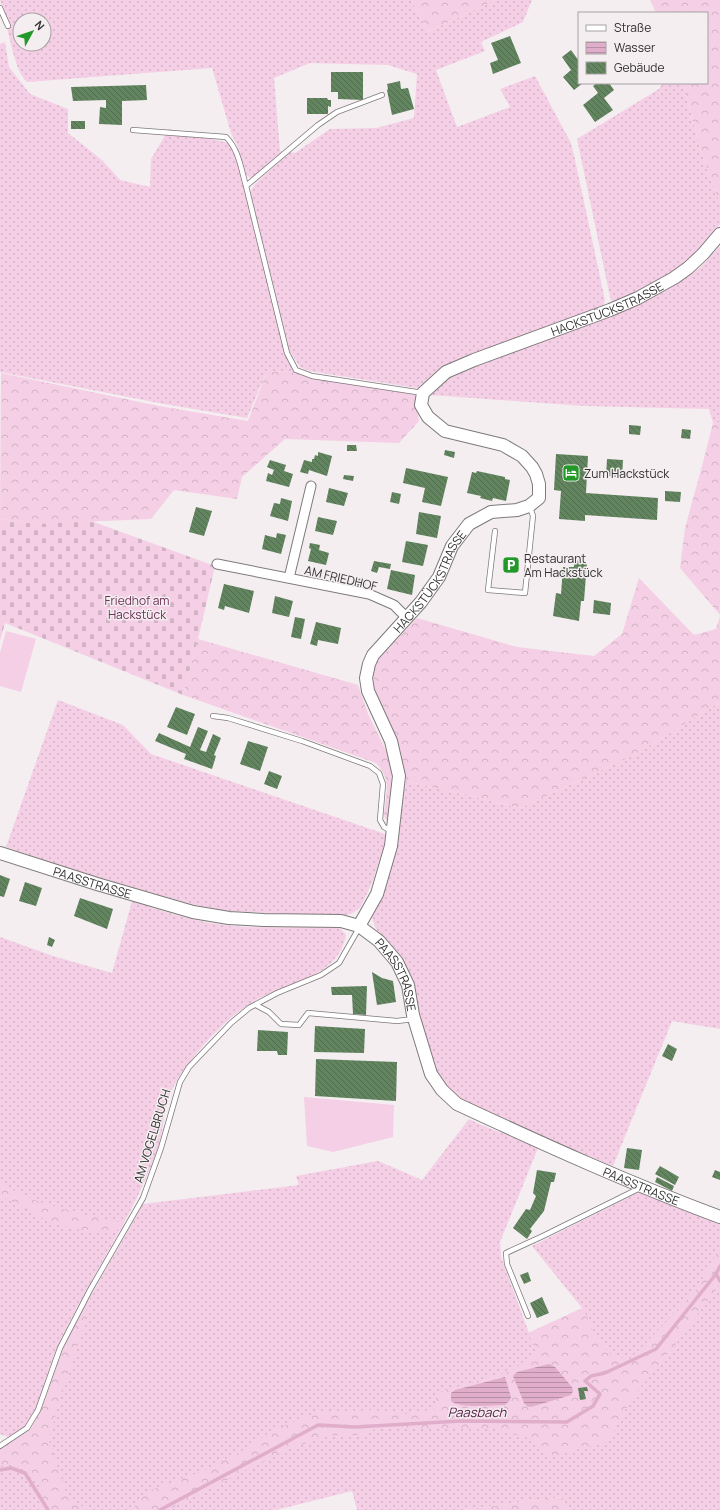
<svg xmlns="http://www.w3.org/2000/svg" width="720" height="1510" font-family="Manrope,sans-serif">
<defs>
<pattern id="grass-dots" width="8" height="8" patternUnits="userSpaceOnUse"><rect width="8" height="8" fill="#f5cfe5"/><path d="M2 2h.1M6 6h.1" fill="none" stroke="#d2b2c5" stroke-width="1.8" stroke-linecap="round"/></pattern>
<pattern id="forest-crowns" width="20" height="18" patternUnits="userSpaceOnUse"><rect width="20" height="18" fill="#f5cfe5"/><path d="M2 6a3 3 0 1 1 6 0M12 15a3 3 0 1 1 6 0" fill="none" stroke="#d2b2c5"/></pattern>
<pattern id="cemetery-stones" width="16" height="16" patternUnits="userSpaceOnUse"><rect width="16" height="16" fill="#f5cfe5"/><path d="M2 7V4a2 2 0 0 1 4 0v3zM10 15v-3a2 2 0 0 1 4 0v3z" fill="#d2b2c5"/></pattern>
<pattern id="water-rules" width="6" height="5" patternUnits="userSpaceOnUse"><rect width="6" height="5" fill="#e0aecb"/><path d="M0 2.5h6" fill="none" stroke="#b68ea5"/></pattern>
<pattern id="building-back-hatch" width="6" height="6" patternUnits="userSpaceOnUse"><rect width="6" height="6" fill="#628560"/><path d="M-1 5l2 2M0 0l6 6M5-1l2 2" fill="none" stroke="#516d50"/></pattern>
</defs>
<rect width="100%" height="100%" fill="#f4eef1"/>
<path fill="url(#grass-dots)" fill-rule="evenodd" d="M0 0H411L428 32 495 0H532L523 22 481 42 485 51 436 70 457 127 510 107 500 89 535 76 571 143 574 155 605 300 603 306 467 356 437 371 417 388 309 371 300 367 289 350 250 193 255 184 290 152 295 153 330 129 376 128 414 118 417 74 388 65 310 63 274 78 280 151H283L253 178 247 176 245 172 237 145 231 133 212 68 27 82C13 70 7 20 0 0ZM20 20H44V44H20Z
M5 42 9 67 30 94 68 109V133L103 161 120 180 150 187 151 159 169 129 233 144 293 372 267 371 247 418 164 404 0 372V44Z
M663 83H683L700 148 720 203V224L708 242 688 262 656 283 613 304 610 297 577 139 659 89Z
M720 246V422L713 423 709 409 584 406 431 395 439 385 453 375 626 310 667 290 701 267Z
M58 700 123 725 151 754 385 834 387 836 372 883 360 908 351 914 339 916 226 911 191 904 83 873 6 847Z
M720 702V1029L672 1021 613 1166 511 1124 460 1100 445 1087 434 1072 426 1050 412 983 404 961 390 943 376 929 372 918 395 852 406 781 521 808 636 754Z
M132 901C162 911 192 921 224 925 262 930 302 925 340 928L346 935C339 975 295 981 264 996 258 999 251 1003 245 1007 220 1024 183 1065 171 1092 163 1110 164 1132 157 1151 133 1217 92 1274 62 1337 55 1351 50 1366 45 1381 41 1395 36 1413 26 1425 22 1430 14 1434 8 1437L0 1434V937L53 956 112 973Z
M469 1119 479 1124 538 1148 500 1242 501 1257 529 1333 582 1308 532 1246 641 1191 720 1223V1510H567L562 1497 463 1510H357L352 1491 276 1510H0V1449C10 1444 24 1438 30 1429 48 1405 51 1374 64 1348 87 1298 117 1252 143 1204L299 1185 296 1176 378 1161 422 1180Z"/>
<path fill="url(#forest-crowns)" d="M411 0H495L428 32Z
M650 0H720V203L700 148 683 83H707V13H656Z
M267 371 293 372 415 395 419 421 399 443 285 439 242 477 237 499 174 490 151 519 35 524 0 519 1 373 159 406 248 421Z
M720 422V615L680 568 685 528 702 466 713 423Z
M639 578 694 635 716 629 720 616V702L636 754 521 808 406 781 400 750 372 689 376 662 417 618 517 647 594 656 622 634Z
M198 639 358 685 368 714 391 761 392 788 389 823 384 816C385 793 393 782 376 763L183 695Z
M0 1177 9 1188 37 1201 73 1212 124 1223 121 1230 93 1233 51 1223 0 1195Z
M720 1247V1284L679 1340 632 1398 608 1442 547 1457 529 1438 491 1428H416L380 1426 366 1435H328L280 1453 168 1510H132L146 1492 205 1470 235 1455 274 1430 317 1412 372 1410 406 1414 436 1409V1393L513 1370 536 1352 528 1333 583 1308 595 1336 610 1354 629 1360 694 1293Z
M88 1298 84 1326 59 1402 49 1440 67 1495 87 1510H42L40 1500V1485L31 1471 10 1464 0 1466V1449L30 1430 43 1406 63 1349Z
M562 1497 567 1510H463Z"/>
<path fill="url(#cemetery-stones)" d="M0 519 35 524 91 521 215 566 198 639 183 695 5 623 0 641Z"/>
<path fill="#f5cfe5" d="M6 631 36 639 21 692 0 686V653Z
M304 1097 394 1105 393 1137 333 1152 307 1146Z"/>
<path fill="url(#water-rules)" d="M549 1364 555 1367 572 1387 573 1391 571 1395 531 1407 527 1406 524 1403 513 1376 517 1372Z
M505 1377 511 1397 510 1400 505 1405C493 1405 460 1409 451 1401V1393L455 1390Z"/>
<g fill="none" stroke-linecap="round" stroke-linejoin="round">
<path stroke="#e0aecb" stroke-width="3.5" d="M716 1274 720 1281
M0 1470 11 1468 25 1473 48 1510
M160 1510 318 1425 355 1427 461 1421 567 1422 593 1406 600 1394 585 1381 591 1376 605 1373 656 1349 716 1274 720 1266"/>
</g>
<path fill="url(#building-back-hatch)" d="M510 36 521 63 493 74 490 63 498 60 491 43Z
M571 50 579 61V83H583L574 90 563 77 571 70 562 57Z
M331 72H363V100L338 99V92H331Z
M400 81 401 89 408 88 414 109 392 115 387 90 388 89 387 84Z
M597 83H609L614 90 604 98 613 110 595 122 583 105 598 93 593 86Z
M146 85 147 100 122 101V125L99 124 100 107 106 108V100L73 101 71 87Z
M307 98H327L328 100H331V107L328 106V114H307Z
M71 121H85V129H71Z
M629 425 641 426 640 435 629 434Z
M682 429 691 430 690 439 681 438Z
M347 445H356L357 451H347Z
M445 450 455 452 454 458 444 455Z
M318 452 332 456 327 476 309 470 308 474 300 472 304 460 312 462V459H314L315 455 318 456Z
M556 454 588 456 586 493 658 498 657 520 585 515V521L559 519 561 491 554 490Z
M607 459 623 460 622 477 606 476Z
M270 460 286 465 284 471 293 474 289 487 266 481 268 473 272 475 274 470 267 467Z
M406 468 448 477 441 506 422 502 425 488 403 483Z
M477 471 505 477V479L510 480 506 501 493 498 492 501 480 498 481 496 467 493 472 472 476 473Z
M344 475 354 476 353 481 343 479Z
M329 488 348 493 344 506 326 502Z
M665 491 681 492 680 502 665 501Z
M392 492 401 494 399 504 390 502Z
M281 498 292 501 288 521 270 516 274 503 280 504Z
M196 507 212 511 204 536 189 532Z
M419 512 441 516 437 538 416 534Z
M318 517 337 521 333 535 315 531Z
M277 533 286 535 281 554 262 549 265 535 276 538Z
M406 541 428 545 423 566 402 562Z
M310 543 320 545 319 550 329 553 326 565 308 561 311 549 309 548Z
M574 560 587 562 584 601H581L579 621 553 616 556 593 561 594 563 567H574Z
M374 561 391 564 390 569 379 567 377 573 371 571Z
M391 570 415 575 412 595 387 589Z
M356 578 366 580 365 587 355 585Z
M224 584 254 591 249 613 225 606 224 610 218 608Z
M275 596 293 601 289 617 272 613Z
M594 600 611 603 610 615 593 613Z
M295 617 305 619 301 639 291 637Z
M316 622 341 628 338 644 318 640 317 646 310 644Z
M176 707 195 714 187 735 167 727Z
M198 727 208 731 200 750 206 752 213 734 221 738 214 755 216 756 212 769 184 759 186 754 155 741 159 733 190 747Z
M248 741 268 747 260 771 240 764Z
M269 771 282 776 277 789 264 784Z
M0 875 10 879 4 897 0 896Z
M25 882 42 888 36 906 19 901Z
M80 898 113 909 107 929 74 916Z
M49 937 55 940 52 947 47 945Z
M372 972 382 978 393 981 396 1002 377 1005Z
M367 986 366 1015 353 1014 352 995H332L331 987Z
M315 1026 365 1029 364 1053 314 1052Z
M258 1030 288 1032 287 1055H278L277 1051H257Z
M668 1044 677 1049 672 1061 662 1056Z
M316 1059 397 1062 396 1101 315 1096Z
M627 1148 642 1150 639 1170 624 1168Z
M660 1166 679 1177 675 1185 655 1174Z
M537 1170 556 1173 554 1182H551L544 1211 530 1229 532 1231 527 1239 513 1228 526 1209 530 1210 536 1196 533 1193Z
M715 1170 720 1172V1180L712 1177Z
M657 1177 674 1186 672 1191 655 1182Z
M528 1272 531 1281 524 1284 520 1275Z
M542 1297 549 1313 537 1318 530 1303Z
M587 1387 588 1391H584L586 1399 580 1400 578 1388Z"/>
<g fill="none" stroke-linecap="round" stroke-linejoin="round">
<g stroke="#7e797b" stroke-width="6">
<path id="service" d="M0 8 8 26
M382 95 337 112 318 125 246 186 287 353 296 370 312 376 423 393
M133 130 226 137C239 150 241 169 246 186
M495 531 488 590 525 593 533 516 530 507
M213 716 228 718 302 741 370 766 379 773 383 784 380 820 384 827 391 831
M256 1005 269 1012 281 1024 299 1025 308 1013 397 1021 414 1019
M528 1316 507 1264 506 1253 543 1236 640 1188
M0 1446 27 1428 38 1410 60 1348 90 1290 143 1198 161 1148 180 1082 189 1067 231 1023 249 1008 277 993 321 975 339 963 359 928"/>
</g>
<g stroke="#7e797b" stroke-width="11">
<path id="minor" d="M217 564 369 594 394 605 406 617
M289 578 311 486"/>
</g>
<g stroke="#7e797b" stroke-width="14">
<g id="tertiary">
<path id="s1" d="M0 853 97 884 193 912 229 918 264 920 341 921 359 926 379 941 397 962 408 985 413 1015 431 1074 442 1090 457 1104C543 1144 631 1184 720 1217"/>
<path id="s2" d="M359 926 377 894 391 846 399 776 391 741 368 691 366 678 369 664 373 655 421 602 439 577 452 546 469 524 491 512 517 510 529 506 539 498V484L536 474 532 467 522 456 503 445 445 431 428 417 421 405 423 393 446 372 474 360 610 310 638 298 674 278 688 268 703 254 720 234"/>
</g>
</g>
<use href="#service" stroke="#fff" stroke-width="4.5"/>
<use href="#minor" stroke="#fff" stroke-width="9"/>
<use href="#tertiary" stroke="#fff" stroke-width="12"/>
</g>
<defs>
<g id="hotel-square" transform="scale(0.9)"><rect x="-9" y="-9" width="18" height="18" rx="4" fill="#229828" stroke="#f4eef1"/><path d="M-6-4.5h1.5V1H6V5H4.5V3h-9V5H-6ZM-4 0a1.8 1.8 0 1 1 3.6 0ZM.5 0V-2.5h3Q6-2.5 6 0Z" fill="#fff"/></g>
<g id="parking-square" transform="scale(0.9)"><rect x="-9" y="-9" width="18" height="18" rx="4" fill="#229828" stroke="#f4eef1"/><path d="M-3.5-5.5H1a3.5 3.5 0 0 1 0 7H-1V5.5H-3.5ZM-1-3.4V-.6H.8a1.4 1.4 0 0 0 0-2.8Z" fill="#fff"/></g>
</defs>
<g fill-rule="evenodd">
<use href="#hotel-square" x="571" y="473"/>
<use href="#parking-square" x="511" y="565"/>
</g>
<g text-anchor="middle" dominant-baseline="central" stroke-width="3" stroke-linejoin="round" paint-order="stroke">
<g font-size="12" fill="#323031" stroke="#f4eef1">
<text stroke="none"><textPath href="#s2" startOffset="907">HACKSTÜCKSTRASSE</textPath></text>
<text transform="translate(341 578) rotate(13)">AM FRIEDHOF</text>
<text stroke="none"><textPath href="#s2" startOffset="379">HACKSTÜCKSTRASSE</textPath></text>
<text stroke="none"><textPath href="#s1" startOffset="97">PAASSTRASSE</textPath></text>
<text stroke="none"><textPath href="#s1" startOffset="433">PAASSTRASSE</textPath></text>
<text transform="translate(152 1136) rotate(-73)">AM VOGELBRUCH</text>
<text stroke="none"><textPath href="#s1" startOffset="781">PAASSTRASSE</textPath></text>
</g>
<g font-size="12" fill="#323031" stroke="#f4eef1" text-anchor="start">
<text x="584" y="473">Zum Hackstück</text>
<text x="524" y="558">Restaurant<tspan x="524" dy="14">Am Hackstück</tspan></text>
</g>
<g font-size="12" fill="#6d3157" stroke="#f4eef1">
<text x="137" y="600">Friedhof am<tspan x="137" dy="14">Hackstück</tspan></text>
</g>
<g font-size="13" font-style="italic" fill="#571d43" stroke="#f4eef1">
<text x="477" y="1412">Paasbach</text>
</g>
</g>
<rect x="578" y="12" width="130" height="72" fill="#f4eef1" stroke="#a6a2a4"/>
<rect x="586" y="25" width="20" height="6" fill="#ffffff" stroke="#a6a2a4"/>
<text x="614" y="32" font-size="12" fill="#323031">Straße</text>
<rect x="586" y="42" width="20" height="12" fill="url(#water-rules)" stroke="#a6a2a4"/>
<text x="614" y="52" font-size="12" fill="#323031">Wasser</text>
<rect x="586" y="62" width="20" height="12" fill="url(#building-back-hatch)" stroke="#a6a2a4"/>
<text x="614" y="72" font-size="12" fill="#323031">Gebäude</text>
<g transform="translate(32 32) rotate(50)"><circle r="19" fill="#f4eef1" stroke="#a6a2a4"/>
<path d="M0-3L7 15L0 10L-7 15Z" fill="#229828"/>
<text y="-6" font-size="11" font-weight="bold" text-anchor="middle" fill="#323031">N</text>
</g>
</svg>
